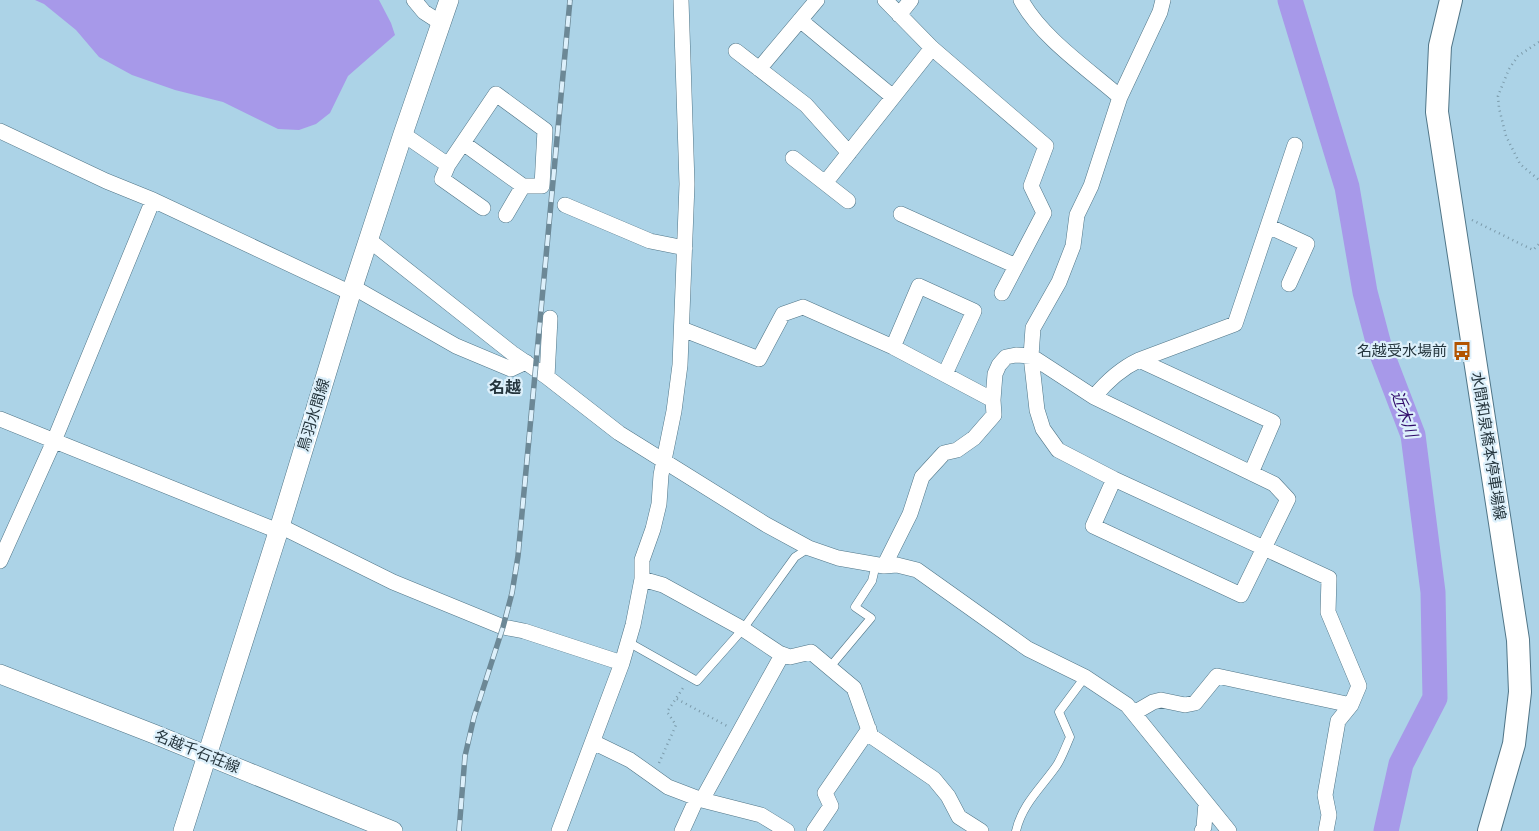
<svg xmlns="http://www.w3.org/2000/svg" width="1539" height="831" font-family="'Source Sans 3','Noto Sans JP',sans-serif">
<rect width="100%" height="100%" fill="#acd3e7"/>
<path fill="#a799e9" d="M35 0H379L391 23 395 35 348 76 330 113 316 124 299 130 278 129 223 102 175 90 132 75 99 57 76 30 44 4Z"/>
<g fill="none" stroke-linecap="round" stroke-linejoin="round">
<path stroke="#a799e9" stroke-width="25" d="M1290 0 1347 187 1365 292 1380 349 1413 435 1433 592 1435 698 1401 764 1386 831"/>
<g stroke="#507587" stroke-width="9">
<path id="service" d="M628 642 697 681 743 629 795 557 809 548
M830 667 871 618 855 607 872 581 876 564
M1016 831C1022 804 1042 787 1057 765 1062 757 1066 746 1070 737L1059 712 1085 677"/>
</g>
<g stroke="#507587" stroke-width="16">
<path id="minor" d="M414 0 424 12 441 23
M885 0 932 48 1046 146 1031 186 1044 213 1002 293
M1021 0C1041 37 1088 69 1120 97
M1163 0 1160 12 1120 97 1091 186 1077 215 1073 246 1059 282 1033 328 1031 356 1037 410 1043 429 1058 450 1114 479 1329 578 1328 612 1359 686 1351 705 1338 721 1325 795 1329 815 1326 831
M899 15 911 0
M800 20 893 97
M736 51 806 105 849 153
M759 69 817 0
M0 131 106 181 153 200 351 293
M403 134 448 165
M463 143 523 186H542L545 130 496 94 448 165 442 179 483 208
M793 158 848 201
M825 183 932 48
M565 205 650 241 685 248
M901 214 1016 266
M506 215 523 186
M1268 226 1307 244 1289 284
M369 240 512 353 547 377 619 433 765 524 809 548 838 558 884 566 897 565 917 570 1028 649 1085 677 1127 705 1229 831
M353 287 456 346 511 369 526 362
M682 329 759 359 783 314 803 307 893 347 993 400
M893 347 919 286 974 311 945 374
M1139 360 1235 324 1295 145
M547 377 550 318
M1094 397C1107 381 1120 369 1139 360L1273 422 1251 473
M0 419 278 531
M280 526 393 582 503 627 524 631 622 663
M0 561 54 441 153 200
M884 566 910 514 922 477 944 453 957 450 974 438 994 415 993 400 995 374 999 365 1006 357 1016 355 1031 356 1094 397 1274 484 1288 499 1241 595 1093 526 1114 479
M642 579 663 585 743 629 779 653 790 657 811 652 854 688 871 736 934 779 948 796 959 817 981 831
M1134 713 1153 702 1161 700 1185 705 1195 703 1217 676 1351 705
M593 742 630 760 668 787 702 800 761 815 787 831
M702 800 782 655
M559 831 622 663 633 625 642 579V560L653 529 659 504 661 475 674 411 680 365 687 184 681 0
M682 831 697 798
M814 831 831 806 825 793 869 729
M1202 831 1204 827 1206 803"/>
</g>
<g stroke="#507587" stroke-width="20">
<path id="tertiary" d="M0 674 154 734 393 831
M183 831 280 526 351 293 403 134 449 0"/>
</g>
<g stroke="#507587" stroke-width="24">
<path id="secondary" d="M1451 0 1440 46 1437 112 1518 640 1520 692 1514 744 1489 831"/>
</g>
<path stroke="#7b9aaa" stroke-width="2.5" stroke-dasharray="1 4" stroke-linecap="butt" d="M1539 42 1518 56 1509 69 1498 96 1499 108 1506 136 1520 164 1539 180
M1472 220 1533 250 1539 244
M677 699 727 726
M659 763 676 725 667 712 685 685"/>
<use href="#service" stroke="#fff" stroke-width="8"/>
<use href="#minor" stroke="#fff" stroke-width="15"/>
<use href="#tertiary" stroke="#fff" stroke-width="19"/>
<use href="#secondary" stroke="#fff" stroke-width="22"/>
<g stroke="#6c8896" stroke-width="5.5">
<path id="rail" d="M459 831 465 756 474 717 503 627 512 593 518 556 570 0"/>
</g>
<use href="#rail" stroke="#ddf0fb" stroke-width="4" stroke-dasharray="11" stroke-linecap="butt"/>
</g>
<defs>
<g id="bus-bare" transform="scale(1.5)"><path d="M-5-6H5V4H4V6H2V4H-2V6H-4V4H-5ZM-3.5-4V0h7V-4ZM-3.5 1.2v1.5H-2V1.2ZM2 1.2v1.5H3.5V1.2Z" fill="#b25400" stroke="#ddf0fb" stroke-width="2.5" paint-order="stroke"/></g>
</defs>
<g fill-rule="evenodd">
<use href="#bus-bare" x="1462" y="351"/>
</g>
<g text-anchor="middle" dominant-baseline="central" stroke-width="4.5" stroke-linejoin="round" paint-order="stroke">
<g font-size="15" fill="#25353d" stroke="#ddf0fb" text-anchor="end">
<text x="1447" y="351">名越受水場前</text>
</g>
<g font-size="15" fill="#25353d" stroke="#ddf0fb">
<text transform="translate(314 415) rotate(-73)">鳥羽水間線</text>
<text transform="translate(1488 446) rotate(81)">水間和泉橋本停車場線</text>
<text transform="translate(197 752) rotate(22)">名越千石荘線</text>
</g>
<g font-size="16" font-weight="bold" fill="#25353d" stroke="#ddf0fb">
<text x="505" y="388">名越</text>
</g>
<g font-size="16" font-style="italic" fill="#2f0a69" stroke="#ddf0fb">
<text transform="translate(1404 414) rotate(71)">近木川</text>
</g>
</g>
</svg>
